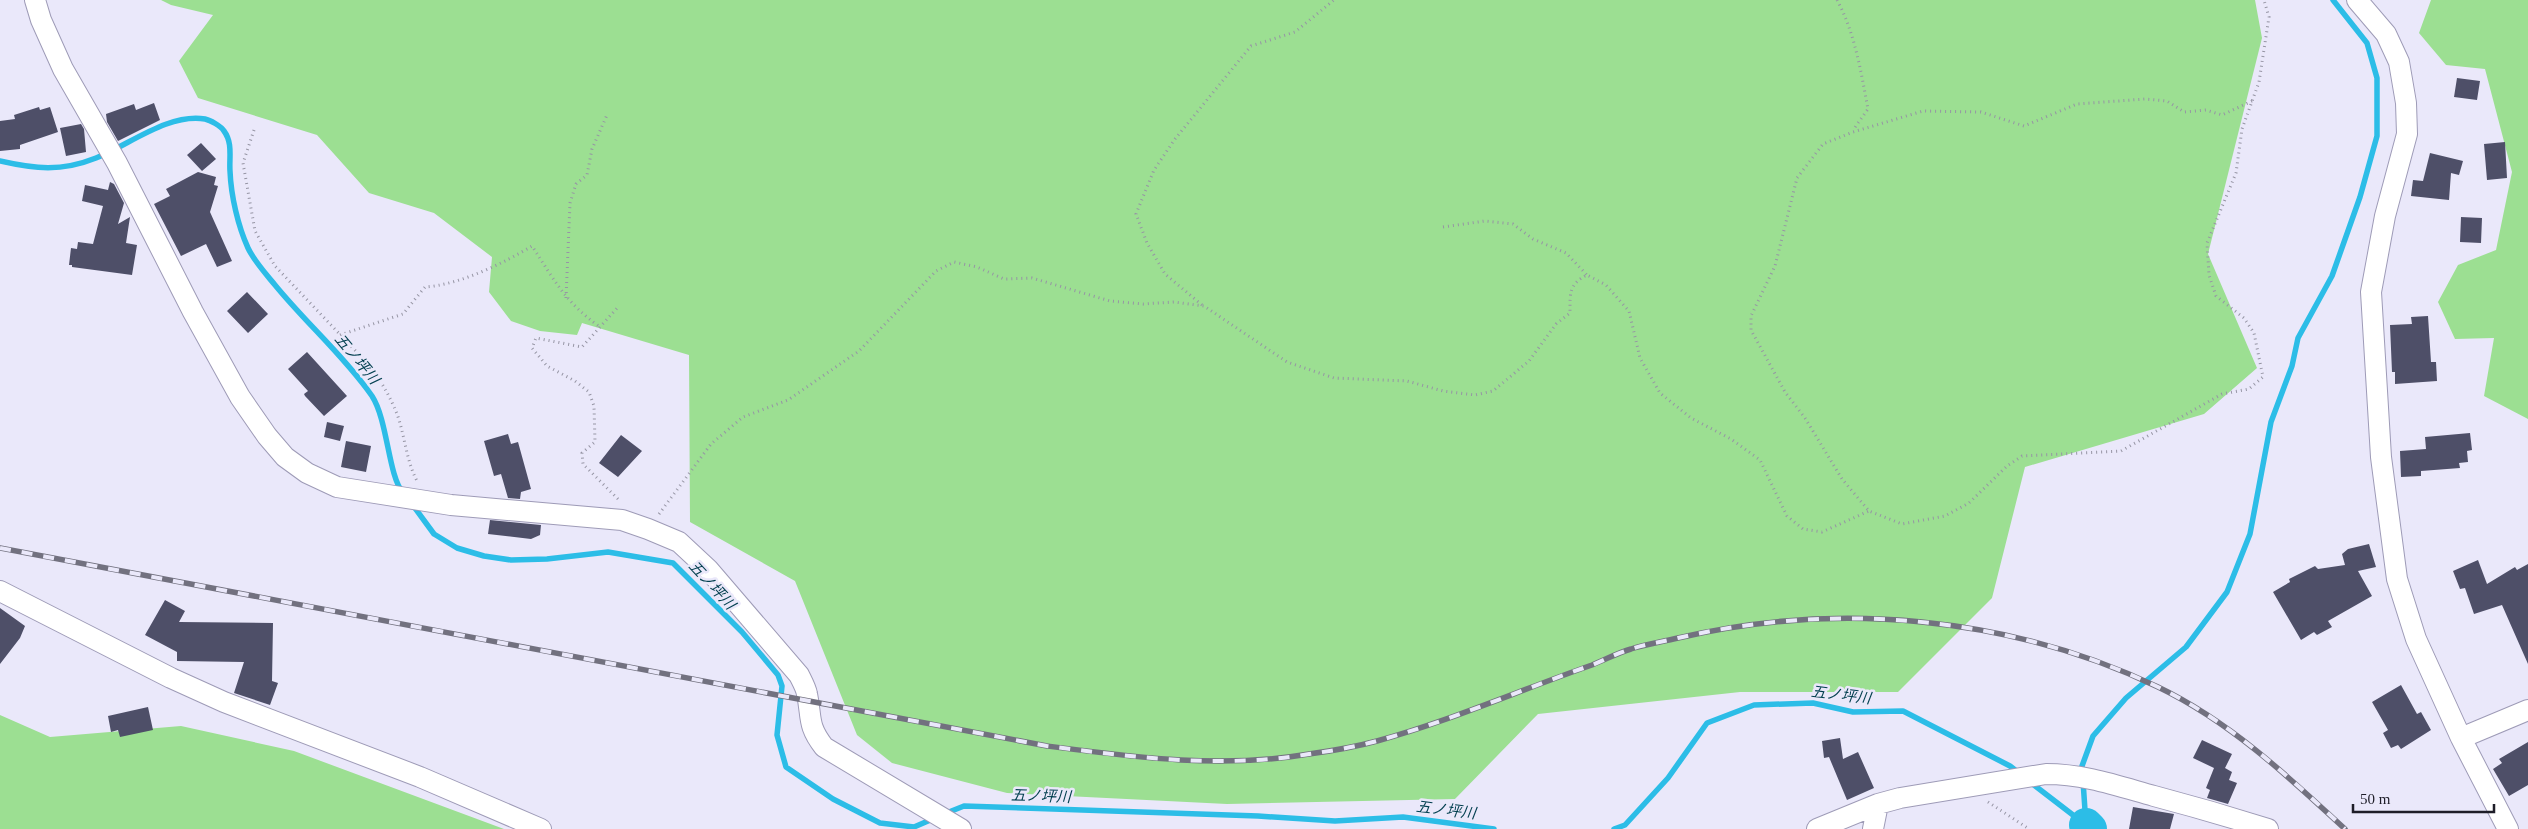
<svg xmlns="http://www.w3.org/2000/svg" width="2528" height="829" font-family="'Times New Roman','Noto Sans JP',serif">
<rect width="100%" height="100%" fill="#eae8fa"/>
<path fill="#9cdf92" d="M161 0H2255L2262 38 2208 254 2257 368 2204 414 2025 467 1992 598 1898 692H1740L1538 714 1455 799 1227 804 1007 793 892 763 857 735 795 581 690 522 689 355 582 323 577 335 540 331 511 321 489 292 492 257 434 213 369 193 317 135 198 98 179 61 213 15 171 5Z
M2431 0H2528V419L2484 396 2494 338 2455 339 2438 302 2458 265 2496 250 2512 172 2485 69 2446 65 2419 33Z
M0 715 50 737 181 726 294 751 504 829H0Z"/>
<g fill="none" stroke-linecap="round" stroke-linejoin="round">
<path stroke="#2cbde7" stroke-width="5.5" d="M0 161C35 169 61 172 96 158 129 145 168 113 205 119 210 120 221 126 224 131 233 143 229 158 230 171 231 196 238 226 248 248 254 261 266 274 275 285 306 323 344 356 372 396 388 421 388 475 403 493
M412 504 434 534 457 548 484 556 511 560 547 559 608 552 673 563 742 632 778 675 782 686 777 735 786 767 833 799 880 823 914 827 935 818
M2030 782 2086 825
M944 814 964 806 1258 816 1335 821 1403 817 1494 829
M2086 825 2082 766 2093 736 2126 698 2186 647 2227 592 2250 534 2271 422 2292 366 2298 338 2332 276 2360 197 2377 136V78L2367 43 2333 0
M1614 829 1625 825 1668 778 1707 723 1754 705 1813 703 1853 712 1903 711 2010 766 2019 773"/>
<path stroke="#2cbde7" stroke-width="34" d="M2086 825 2090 829"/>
</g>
<path fill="#4e4f68" d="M2457 78 2480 81 2477 100 2454 97Z
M154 103 160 120 118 141 107 122 106 114 134 104 136 110Z
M39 107 40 110 50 107 58 132 20 145V149L0 151V121L15 119 14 115Z
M81 124 84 129 86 152 66 156 60 128Z
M2505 142 2507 178 2487 180 2484 144Z
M201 143 216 159 202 171 187 155Z
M2430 153 2463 161 2459 175 2451 173 2449 200 2411 196 2413 180 2423 181Z
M198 172 216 177 214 185 218 186 210 212 232 261 217 267 206 244 181 256 154 204 170 196 166 189Z
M110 182 114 184 124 203 118 224 130 217 126 243 137 245 132 275 72 267V265H69L71 248 77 249 78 242 93 244 103 206 82 201 85 185 108 190Z
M2461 217 2482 218 2481 243 2460 242Z
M247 292 268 314 248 333 227 311Z
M2428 316 2431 362H2436L2437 381 2395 384V372H2392L2390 325 2412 324 2411 317Z
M307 352 347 396 324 416 305 396 304 394 308 391 288 369Z
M327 422 344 426 340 441 324 437Z
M2470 433 2472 450 2467 451 2468 462 2459 463 2460 468 2421 471V476L2401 477 2400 451 2426 449 2425 437Z
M508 434 511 444 518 442 531 489 521 492 520 499 508 498 501 474 494 476 484 441Z
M621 435 642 451 618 477 599 463Z
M346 441 371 446 366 472 341 467Z
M490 520 541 525 540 535 531 539 488 534Z
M2369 544 2376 567 2358 571 2372 596 2328 621 2332 627 2317 635 2314 632 2301 640 2273 592 2290 582 2289 579 2315 566 2318 569 2345 565 2342 554 2348 549Z
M2478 560 2487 584 2515 567 2517 570 2528 564V664L2502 605 2474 614 2465 588 2460 589 2453 571Z
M165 600 185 611 179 622 273 623 272 681 278 683 270 705 234 693 244 662 177 661V652L145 635Z
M0 608 25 626 20 638 0 664Z
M2401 685 2417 714 2421 712 2431 730 2401 749 2398 745 2391 748 2383 733 2388 730 2372 702Z
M148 707 153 730 120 737 118 730 111 732 108 716Z
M1840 738 1843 759 1858 752 1874 788 1847 800 1829 757 1824 758 1822 741Z
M2202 740 2232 754 2225 768 2232 772 2229 780 2237 783 2228 804 2207 798 2210 790 2206 788 2214 768 2193 758Z
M2528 742V785L2509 796 2493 769 2502 763 2499 759Z
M2133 807 2174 814 2170 829H2129Z"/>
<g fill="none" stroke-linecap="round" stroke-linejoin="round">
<g stroke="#9e9bb7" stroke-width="22">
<path id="minor" d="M35 0 41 20 63 69 117 163 193 312 240 397 267 436 285 457 307 473 337 487 451 505 622 520 648 529 679 542 708 569 799 675C802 681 806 688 807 694 812 718 807 725 824 747L961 829
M2357 0 2386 34 2399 62 2406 103 2407 134 2385 216 2371 292 2381 457 2397 579 2416 639 2461 738 2508 829
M0 591 171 678 224 702 420 777 541 829
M2461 738 2528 710
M1817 829 1878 804 1900 798 2046 774C2084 774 2118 786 2154 796 2192 806 2230 817 2268 829
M1873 829 1878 804"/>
</g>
<path stroke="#9695a4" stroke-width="3" stroke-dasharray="1 4" stroke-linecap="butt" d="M1837 0C1855 33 1861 72 1868 109L1853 130
M2252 101 2222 115 2206 110 2184 112 2167 101 2145 99 2077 104 2024 126 1981 112 1923 111 1853 132 1823 144 1797 178 1775 266 1751 316V330L1785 392 1805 418 1842 479 1869 511 1902 524 1945 516 1969 503 2007 466 2022 456 2121 451 2222 394 2249 389 2263 377 2254 333 2244 318 2216 296 2209 275 2207 243 2236 173 2242 129 2259 82 2269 17 2264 0
M254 130 243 163 255 231 275 266 369 365C379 378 388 393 395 409 405 432 405 458 417 481
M1443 227 1485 221 1513 224 1533 239 1566 253 1587 275
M566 298 570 203 576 184 587 175 592 149 607 115
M1202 305 1165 274 1147 243 1136 214 1154 170 1175 139 1251 46 1295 32 1334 0
M340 335 403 314 425 287C459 285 504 263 532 246 555 281 565 302 600 327
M618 499 583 464 582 453 595 442 594 406 589 392 575 381 547 366 532 348 536 338 582 347 618 307
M659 514 711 444 743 417 788 400 859 351 936 271 954 262 977 267 1004 279 1032 278 1110 301 1143 304 1174 302 1204 306 1287 362 1334 378 1407 381 1443 391 1475 395 1493 391 1529 361 1556 324 1570 313C1570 293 1569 284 1587 275L1606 285 1629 311 1640 358 1660 393 1691 418 1731 439 1760 460 1787 516 1803 529 1822 532 1869 511
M1988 802 2029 829"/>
<use href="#minor" stroke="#fff" stroke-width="20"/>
<g stroke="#72717f" stroke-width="5.5">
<path id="rail" d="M0 548 1047 746C1133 757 1221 769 1309 754 1331 751 1355 747 1377 741 1450 721 1520 690 1592 665 1605 660 1617 653 1631 649 1646 644 1662 642 1678 638 1836 601 2010 616 2158 687 2229 721 2288 776 2345 829"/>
</g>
<use href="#rail" stroke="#eae8fa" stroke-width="4" stroke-dasharray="11" stroke-linecap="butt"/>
</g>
<g text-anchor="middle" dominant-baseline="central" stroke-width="5" stroke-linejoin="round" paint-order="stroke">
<g font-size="15" font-style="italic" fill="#003e4e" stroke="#eae8fa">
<text transform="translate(357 359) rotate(50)">五ノ坪川</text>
<text transform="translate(712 585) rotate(47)">五ノ坪川</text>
<text transform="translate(1841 695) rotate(7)">五ノ坪川</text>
<text transform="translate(1041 796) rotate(2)">五ノ坪川</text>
<text transform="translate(1446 810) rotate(7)">五ノ坪川</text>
</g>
</g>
<path d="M2353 804v8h141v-8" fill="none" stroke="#1e1d28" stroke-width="2.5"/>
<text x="2360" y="804" font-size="15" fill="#1e1d28" stroke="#eae8fa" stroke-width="4" paint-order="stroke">50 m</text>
</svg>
